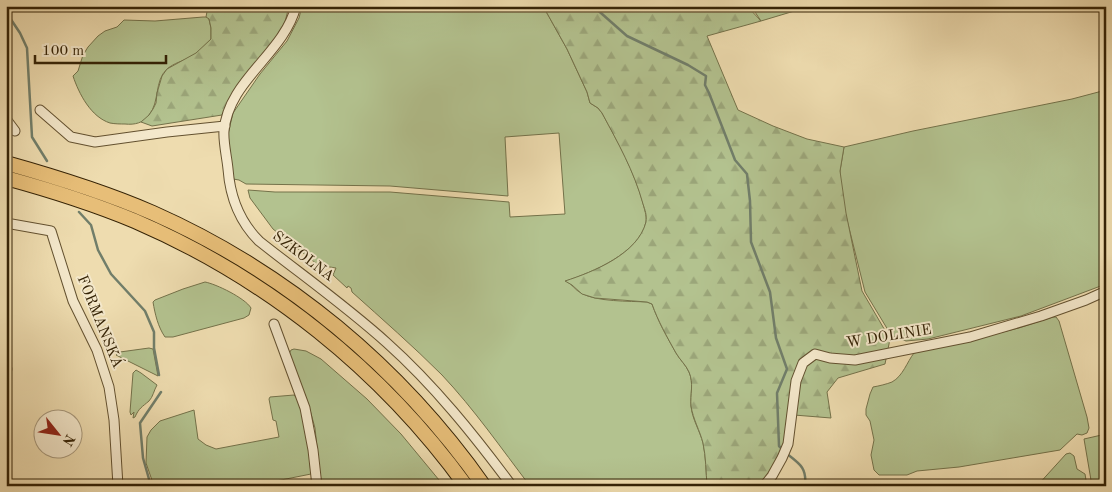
<svg xmlns="http://www.w3.org/2000/svg" width="1112" height="492" font-family="'Old Standard TT',serif">
<defs>
<pattern id="forest-firs" width="22" height="20" patternUnits="userSpaceOnUse" patternTransform="scale(1.25)"><rect width="22" height="20" fill="#b3c28f"/><path d="M5 1l3.5 6h-7zM16 11l3.5 6h-7z" fill="#9ba67a"/></pattern>
</defs>
<rect width="100%" height="100%" fill="#eedcaf"/>
<filter id="stains"><feTurbulence type="fractalNoise" baseFrequency=".004" numOctaves="4"/><feColorMatrix values="0 0 0 0 .2 0 0 0 0 .09 0 0 0 0 .02 0 0 0 .5 -.17"/></filter>
<radialGradient id="worn" r=".72"><stop offset=".6" stop-color="#630" stop-opacity="0"/><stop offset="1" stop-color="#630" stop-opacity=".3"/></radialGradient>
<path fill="#b3c28f" stroke="#74724a" d="M302 6H543L567 49 587 92 590 103 598 108 602 113C618 142 634 171 643 203 644 209 647 215 646 222 639 253 593 272 566 281 572 284 575 290 581 293 596 302 630 301 647 302L652 304C658 321 667 337 676 353 680 360 686 365 689 372 694 383 690 395 691 406 692 419 700 431 703 443 706 457 706 472 707 486H530C501 448 474 409 442 375 413 346 382 319 352 292L351 288 348 286 347 288 333 275 336 268 318 265 273 229 250 198 248 190 275 192H390L509 202 510 217 565 214 559 133 505 137 508 196 390 186 246 184 239 180 233 179 228 134 233 113 260 74 287 41 299 18Z
M751 6H811L761 21Z
M203 17H207L209 19 211 28V39C205 45 199 52 191 57 183 61 174 63 167 69 154 81 160 102 149 115 143 123 135 125 125 124 121 124 115 124 110 123 91 117 79 94 73 76L78 71 83 55 88 47 98 36 105 31 117 27 124 20 155 21Z
M1106 90V284L1021 316 928 339 906 341 891 335 865 292 841 196 840 171 844 147 913 131 1072 99Z
M205 282C216 284 245 298 251 308L249 315 244 318 173 337H165C158 327 155 314 153 302L155 300 183 289Z
M1053 317H1056L1059 321 1087 417 1089 428 1087 433 1082 435 1077 434 1060 450 959 467 917 471 907 475H879L874 470 871 455 874 440 870 421 866 415V409L870 394 873 387C879 386 887 384 892 382 903 376 907 362 914 353L1015 329Z
M149 348 153 349 158 376 116 355 120 352Z
M294 349 306 351 321 359 367 399 401 434 444 486H321L315 428 310 410 289 354 291 350Z
M136 370 141 373 157 385C154 390 153 397 149 401 142 407 139 408 135 417L133 418 134 412 131 415 130 412 133 373Z
M294 395C308 408 309 455 311 474L251 486H220V482L208 485V486H154L146 463 147 437 151 430 160 421 194 410 198 439 206 445 216 449 279 437 276 421 273 420 269 399 270 397Z
M1106 434V486H1092L1084 439Z
M1070 453 1074 456 1077 469 1085 474 1087 486H1037L1066 454Z"/>
<path fill="url(#forest-firs)" stroke="#74724a" d="M208 6H289L285 22 273 42 231 98 222 115 152 126 141 122 149 115 153 109 156 103 157 93 162 76 167 69 196 53 211 39V28L209 19 206 17Z
M543 6H747L761 21 707 36 738 110 773 126 807 139 844 147 840 171 846 213 862 291 890 339 885 364 838 378 827 392 831 418 794 415 776 474 770 486H707C706 472 706 457 703 443 700 431 693 419 691 406 690 395 694 383 689 372 686 365 680 360 676 353 667 337 658 321 652 304L647 302 595 298 582 294 572 285 565 281C593 272 638 254 646 222 647 215 645 210 643 204 634 171 618 143 602 113L598 108 590 103 587 92 567 49Z"/>
<g fill="none" stroke-linecap="round" stroke-linejoin="round">
<path stroke="#717e6a" stroke-width="2.5" d="M593 6 627 36 688 65 706 76 705 85 709 93 723 129 735 160 747 174 750 201 751 242 770 292 776 338 787 369 777 393 779 446 783 450
M6 15 10 18 20 33 27 48 32 137 47 161
M79 212 91 225 98 250 111 274 145 311 154 332V348L159 375
M787 454C800 464 807 468 805 486
M151 486 143 458 140 423 161 392"/>
<g stroke="#635130" stroke-width="11">
<path id="minor" d="M296 6C284 54 228 80 224 131 223 141 227 158 228 169 230 196 240 222 259 241 302 275 346 306 387 343 434 385 474 435 512 486
M40 110 71 137 95 142 167 132 225 126
M6 119 15 131
M6 223 51 231 73 301 97 350 109 387 114 420 118 486
M274 324 305 408 313 450 317 486
M6 369H7
M764 486 772 476 782 458 788 444 796 381 803 363 815 354 830 358 855 360 970 337 1041 316 1086 300 1106 291"/>
</g>
<g stroke="#352306" stroke-width="16">
<path id="highway" d="M6 163C56 177 105 192 153 213 286 272 400 367 484 486
M6 178C50 190 94 204 135 221 267 278 382 370 466 486"/>
</g>
<use href="#minor" stroke="#f4e8cb" stroke-width="9"/>
<use href="#highway" stroke="#e7be78" stroke-width="14"/>
</g>
<g text-anchor="middle" dominant-baseline="central" stroke-width="4" stroke-linejoin="round" paint-order="stroke">
<g font-size="15" fill="#352306" stroke="#f4e8cb">
<text transform="translate(303 257) rotate(37)">SZKOLNA</text>
<text transform="translate(99 322) rotate(68)">FORMANSKÁ</text>
<text transform="translate(889 337) rotate(-9)">W DOLINIE</text>
</g>
</g>
<rect width="1112" height="492" fill="none" stroke="#eedcaf" stroke-width="25"/>
<rect x="8" y="8" width="1097" height="477" fill="none" stroke="#352306" stroke-width="2.5"/>
<rect x="12" y="12" width="1087" height="467" fill="none" stroke="#352306"/>
<g transform="translate(58 434) rotate(120)"><circle r="24" fill="#f4e8cb" stroke="#a8997c"/>
<path d="M0-4L9 19L0 12L-9 19Z" fill="#8f2418"/>
<text y="-8" font-size="14" font-weight="bold" text-anchor="middle" fill="#352306">N</text>
</g>
<path d="M35 55v8h131v-8" fill="none" stroke="#352306" stroke-width="2.5"/>
<text x="42" y="55" font-size="15" fill="#352306" stroke="#f4e8cb" stroke-width="4" paint-order="stroke">100 m</text>
<rect width="100%" height="100%" filter="url(#stains)"/>
<rect width="100%" height="100%" fill="url(#worn)"/>
</svg>
